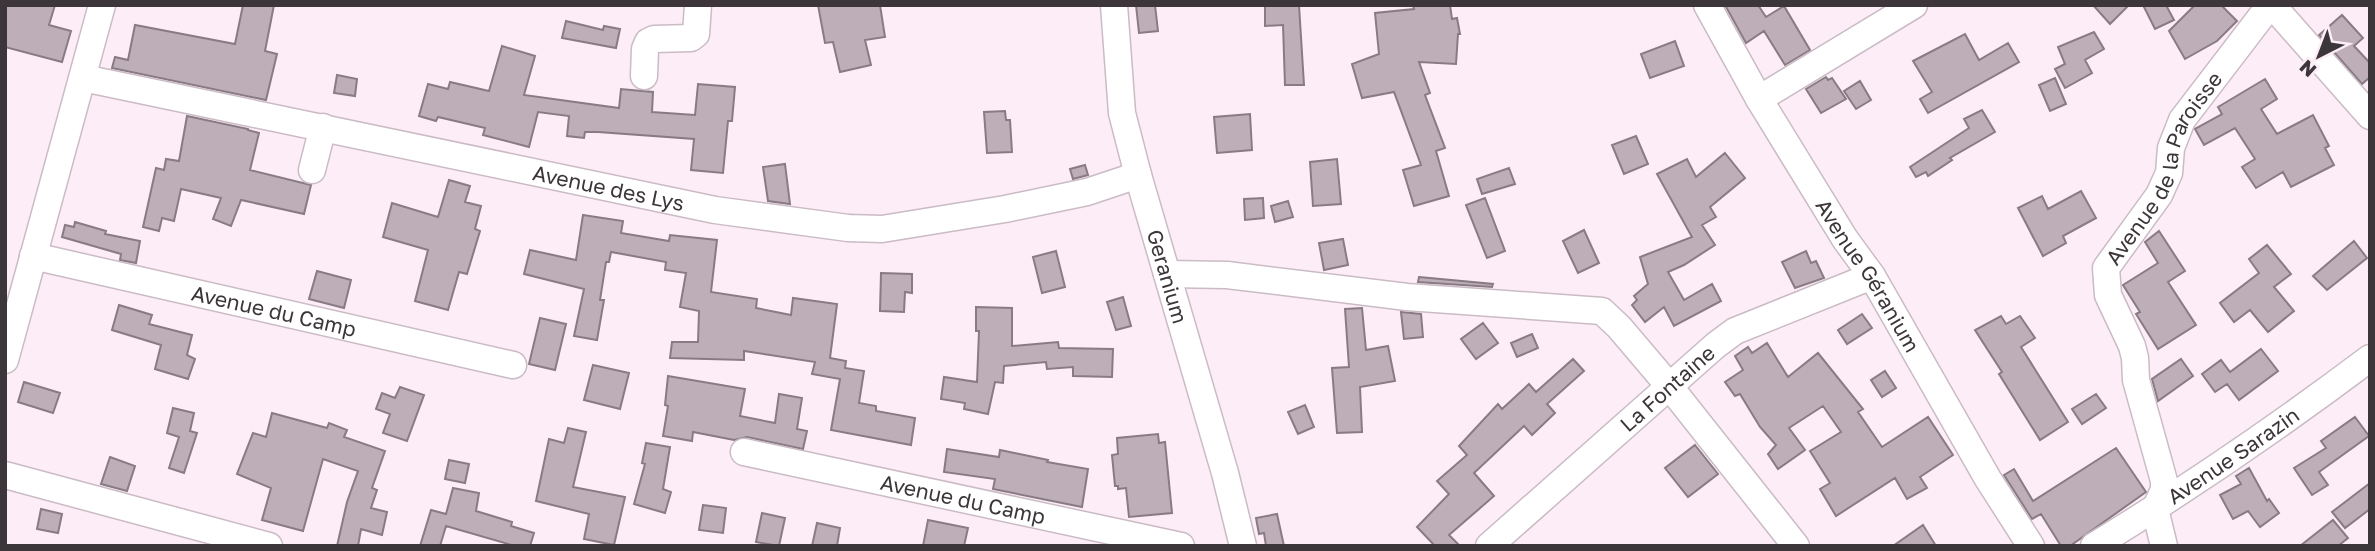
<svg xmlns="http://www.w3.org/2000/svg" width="2375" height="551" font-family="'Golos Text',sans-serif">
<rect width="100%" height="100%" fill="#fdedf7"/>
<path fill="#bdaeb8" stroke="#897b84" stroke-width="2" d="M5 5H55L49 25 71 31 62 62 5 47Z
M243 5H274L265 51 277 54 266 100 112 68 115 57 128 60 135 25 235 44Z
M818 5H880L885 37 865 40 871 65 840 72 833 42 825 43Z
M1136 5H1155L1158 31 1139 33Z
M1299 5 1304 85H1285L1283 25 1265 26V6Z
M1413 5H1450L1452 19 1457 18 1460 34H1458L1456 64 1419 62 1430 93 1425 95 1445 148 1436 151 1449 196 1414 206 1403 170 1421 165 1394 92 1362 98 1352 64 1379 54 1375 13 1414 9Z
M1725 5H1758L1766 17 1784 6 1810 50 1785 65 1764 31 1746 43Z
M2093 5H2129L2110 24Z
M2143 5H2166L2174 20 2155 29Z
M2195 5H2221L2237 21 2217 41 2185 59 2169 31Z
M2342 15 2363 38 2354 46 2370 63V77L2362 84 2319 35Z
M566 21 603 30 604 26 620 29 616 48 562 38Z
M2094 32 2104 49 2085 60 2092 73 2065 88 2055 69 2065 64 2058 47Z
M1965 34 1979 60 2008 43 2019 62 1928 113 1920 99 1932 92 1913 61Z
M1675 41 1684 66 1650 78 1641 54Z
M502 46 535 56 524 95 619 108 621 89 653 92 652 112 695 115 698 84 735 87 732 121H728L723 173 691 170 694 139 598 132H585L584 138 567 136 569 116 538 112 529 147 483 135 485 128 438 117 436 121 419 116 428 84 448 89 450 82 489 91Z
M337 75 357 79 355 96 334 93Z
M1826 77 1828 80 1832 78 1846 99 1821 113 1806 89Z
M2055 78 2066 104 2050 111 2039 85Z
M2265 79 2277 99 2261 109 2277 134 2313 115 2329 146 2325 148 2334 165 2291 187 2283 172 2256 188 2242 167 2255 159 2235 128 2204 145 2195 129 2222 114 2218 107Z
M1860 81 1871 100 1856 109 1844 91Z
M1982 110 1995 132 1950 158 1952 160 1928 176 1926 172 1916 177 1910 167 1969 128 1964 119Z
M1005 111 1006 120H1010L1012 152 987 153 984 112Z
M1250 114 1252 150 1217 153 1214 117Z
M187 116 248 129V130L259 133 250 170 311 185 304 214 241 200 231 226 213 219 221 198 181 189 174 221 162 218 159 231 143 227 156 168 164 170 166 159 179 161Z
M1636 136 1648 164 1624 174 1612 145Z
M1725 153 1745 178 1710 207 1716 217 1702 225 1715 245 1684 265 1668 272 1684 300 1712 284 1721 301 1674 326 1664 307 1645 322 1632 305 1637 300 1634 296 1648 284 1640 257 1692 237 1657 174 1687 159 1696 177Z
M1337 159 1341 204 1313 206 1310 162Z
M785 164 790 204 768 201 763 167Z
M1085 165 1088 175 1073 179 1070 169Z
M1509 168 1515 184 1482 194 1477 179Z
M449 180 470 186 465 202 481 206 475 229 480 231 467 274 459 272 448 310 415 301 428 250 383 237 392 203 438 217Z
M2081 191 2096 218 2063 236 2066 243 2043 256 2018 208 2042 196 2048 209Z
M1263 198 1264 218 1245 220 1244 199Z
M1485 198 1505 251 1487 258 1466 205Z
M1288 201 1293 217 1275 222 1271 206Z
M583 215 623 221 621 233 669 241 670 235 717 240 711 292 757 299 756 308 791 315 793 298 837 304 830 358 846 361 845 368 864 371 859 403 876 406V411L915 418 911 445 831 430 840 379 812 374 815 362 744 351V360L670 358 672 342H698L699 311 680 307 686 273 665 270 666 262 611 252 609 262H606L600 300H604L597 340 574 336 584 289 524 274 530 250 576 260Z
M75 222 106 231 105 234 140 241 136 263 120 260 121 254 62 237 65 225 74 227Z
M1584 230 1599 263 1578 273 1563 241Z
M2159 231 2185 271 2168 282 2196 325 2158 349 2136 314 2140 312 2123 285 2158 263 2145 242Z
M1343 239 1348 265 1324 270 1319 243Z
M2354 241 2367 258 2327 290 2313 276Z
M2267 245 2291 274 2274 287 2294 311 2268 332 2250 310 2234 322 2220 303 2259 273 2249 259Z
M1056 251 1065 287 1042 293 1033 257Z
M1806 251 1811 263 1816 261 1824 278 1795 288 1782 262Z
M317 271 351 280 344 308 309 299Z
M881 273 912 274V293L905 292 904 312 880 311Z
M1419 277 1493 284 1492 287 1418 282Z
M1123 297 1131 326 1116 330 1107 302Z
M119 305 152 315 149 324 192 335 187 355 195 359 188 379 155 369 161 345 112 330Z
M976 307 1012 308V346L1058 342 1059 348 1113 349 1112 377 1073 376V367L1047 369 1046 362 1004 366 1003 383 995 382 988 414 964 409 965 403 941 399 944 377 977 382 979 331H976Z
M1362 308 1366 350 1388 346 1395 381 1360 387 1362 432 1337 433 1332 368 1349 367 1345 309Z
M1401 312 1421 314 1423 337 1404 339Z
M1862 314 1872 328 1847 344 1838 330Z
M2001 316 2006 324 2020 316 2035 338 2021 347 2068 422 2040 440 1999 374 2002 372 1975 330Z
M540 318 566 324 555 370 529 364Z
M1483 323 1498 343 1476 359 1461 339Z
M1532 334 1538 348 1517 357 1511 343Z
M1767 343 1788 377 1818 353 1863 409 1858 412 1882 447 1928 417 1953 455 1920 477 1927 488 1907 499 1895 478 1836 516 1820 489 1830 483 1810 451 1841 432 1823 406 1789 428 1805 450 1778 469 1768 454 1776 445 1760 427 1740 394 1735 396 1725 382 1743 370 1735 356 1748 347 1752 353Z
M2261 349 2278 371 2239 400 2227 384 2215 392 2202 374 2221 360 2230 372Z
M1573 359 1584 371 1547 404 1555 413 1532 435 1524 426 1474 473 1494 496 1449 535 1460 546H1435L1417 527 1449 494 1437 481 1467 455 1459 446 1498 404 1502 409 1529 384 1536 392Z
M2181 359 2193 376 2158 401 2152 379Z
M593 365 629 373 620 409 584 400Z
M1885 371 1896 388 1882 397 1871 380Z
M668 376 745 389 740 416 775 423 779 394 802 398 797 429 807 431 803 449 747 437 734 440 693 432 692 441 663 436 668 406 665 405Z
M24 382 60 393 53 413 18 402Z
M400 387 424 395 407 441 383 433 390 414 376 409 382 393 395 398Z
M2096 394 2106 408 2082 424 2072 409Z
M1305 405 1314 427 1298 434 1288 412Z
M173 408 194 413 190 431 197 433 184 473 169 468 179 437 167 433Z
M272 413 327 428 329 423 347 430 344 437 385 451 372 488 377 490 371 508 387 512 382 535 361 529 358 546H337L347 502 358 471 323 459 303 531 262 520 271 488 237 474 253 433 266 437Z
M2355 417 2369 436 2319 472 2328 485 2312 495 2294 468 2326 448 2321 441Z
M568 428 586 432 573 487 625 497 614 545 584 539 589 514 536 501 549 439 564 443Z
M1158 434 1159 443 1165 442 1172 513 1129 517 1126 488 1118 489V486H1115L1112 455 1118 454 1117 438Z
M646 443 670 447 663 489 671 492 665 513 634 504 645 464 642 463Z
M1695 445 1718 474 1688 497 1665 468Z
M2116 448 2146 492 2070 546H2061L2041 514 2032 519 2004 475 2014 469 2033 501Z
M947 449 999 457 1000 450 1048 460 1047 462 1088 469 1082 507 993 489 995 479 944 472Z
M110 457 135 466 127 491 101 484Z
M449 460 469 464 465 483 445 479Z
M2249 468 2267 501 2269 499 2279 513 2260 527 2248 511 2233 519 2220 495 2241 484 2236 476Z
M2370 483V509L2345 528 2332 512Z
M453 488 479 493 476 511 512 522 511 526 534 533 530 546H515L446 526 440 546H420L431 510 446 514Z
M703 505 726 508 723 533 699 530Z
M41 509 62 514 58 533 37 529Z
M762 513 785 518 779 546 756 542Z
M1277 514 1284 546H1266L1264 533 1259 534 1256 518Z
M928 520 968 528 964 546H923Z
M2333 520 2348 538 2338 546H2300Z
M817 523 840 528 837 546H812Z
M1923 525 1936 546H1893Z"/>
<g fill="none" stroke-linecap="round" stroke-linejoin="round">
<g stroke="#cabbc5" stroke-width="29">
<g id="minor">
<path id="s1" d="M1114 5 1122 113 1138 175 1225 473 1243 546"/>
<path id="s2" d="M1707 5 1759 99 1845 239 1872 276 1988 479 2031 546"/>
<path d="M2272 5 2370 116"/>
<path d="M644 76 645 49 648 42 654 39 691 38 696 34 698 5"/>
<path id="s3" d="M83 78 715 210 848 228 882 229 1005 209 1087 192 1138 175"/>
<path d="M1759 99 1914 5"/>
<path d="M312 170 323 127"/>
<path id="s4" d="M33 256 513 365"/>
<path d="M1167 274 1227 275 1407 297 1602 311 1619 327 1670 387 1796 546"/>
<path d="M5 360 102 5"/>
<path id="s5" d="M744 452 1181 546"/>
<path d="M5 475 269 546"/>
<path id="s6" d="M1489 546 1716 345 1735 331 1872 276"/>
<path id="s7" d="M2094 546C2189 488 2281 425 2370 358"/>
<path id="s8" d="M2164 546 2155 509 2164 490V481L2136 380 2135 358 2132 346 2108 295 2106 268 2159 195 2169 173 2171 148 2182 120 2270 5"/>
</g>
</g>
<use href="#minor" stroke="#fff" stroke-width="26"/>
</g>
<g text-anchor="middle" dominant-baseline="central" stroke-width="5" stroke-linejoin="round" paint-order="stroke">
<g font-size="21" fill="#3c363a" stroke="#fdedf7">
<text stroke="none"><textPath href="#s8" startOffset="408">Avenue de la Paroisse</textPath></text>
<text stroke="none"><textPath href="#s3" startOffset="537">Avenue des Lys</textPath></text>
<text stroke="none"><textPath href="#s2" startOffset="315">Avenue Géranium</textPath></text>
<text stroke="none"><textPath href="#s1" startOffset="278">Geranium</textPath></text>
<text stroke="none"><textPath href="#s4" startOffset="247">Avenue du Camp</textPath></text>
<text stroke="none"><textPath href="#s6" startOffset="238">La Fontaine</textPath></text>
<text stroke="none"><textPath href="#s7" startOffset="166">Avenue Sarazin</textPath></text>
<text stroke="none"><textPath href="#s5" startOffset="224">Avenue du Camp</textPath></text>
</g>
</g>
<rect width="2375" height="551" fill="none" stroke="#3c363a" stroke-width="14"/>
<g transform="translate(2319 56) rotate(222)" stroke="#fdedf7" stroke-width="5" paint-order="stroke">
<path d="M0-5L12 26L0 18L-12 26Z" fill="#3c363a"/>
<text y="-10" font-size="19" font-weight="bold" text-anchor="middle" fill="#3c363a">N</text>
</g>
</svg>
